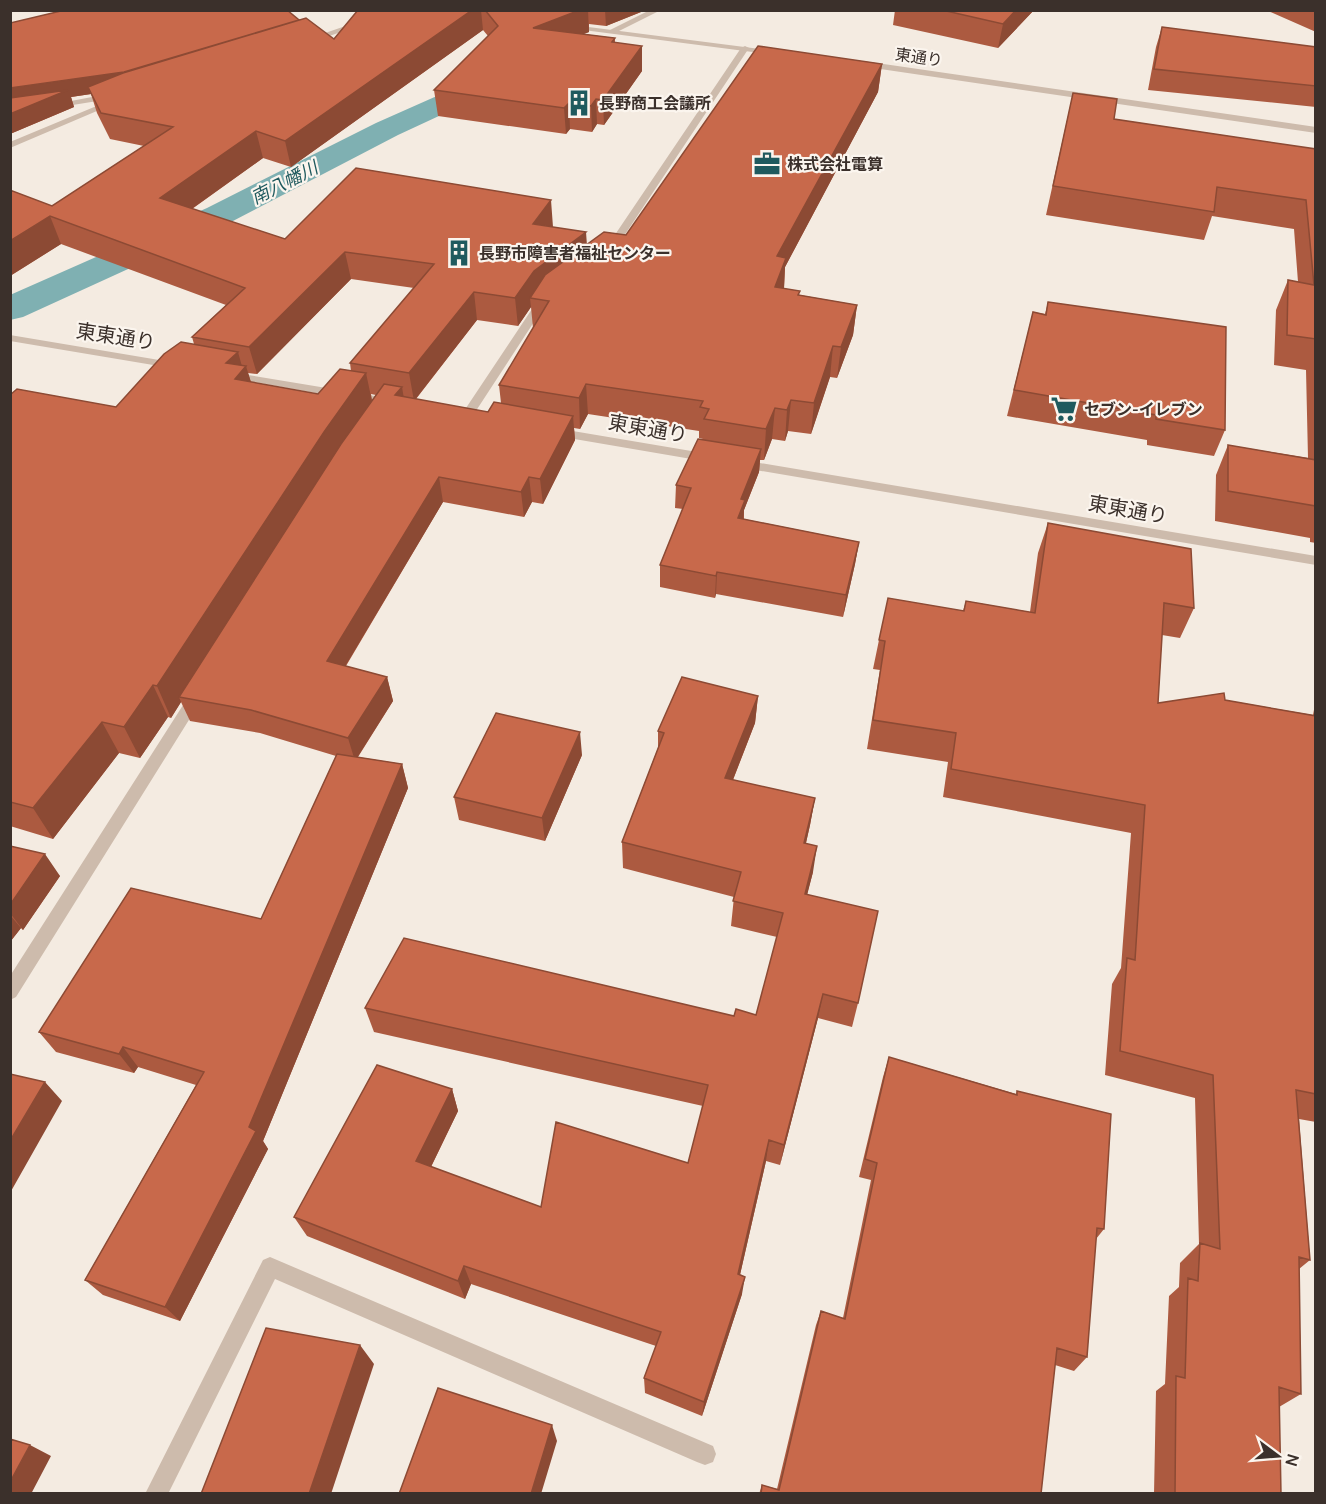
<svg xmlns="http://www.w3.org/2000/svg" width="1326" height="1504" font-family="Manrope,'Noto Sans JP',sans-serif">
<rect width="100%" height="100%" fill="#f4ebe1"/>
<g fill="none" stroke-linecap="round" stroke-linejoin="round">
<path fill="#7fb0b2" fill-rule="evenodd" d="M500 68 510 71 514 77 510 83 398 135 231 222 23 317 10 320V295L207 208 376 123Z"/>
<path fill="#cdbbac" fill-rule="evenodd" d="M650 10H661L615 33 608 31Z
M745 46 749 48 614 251 605 253 604 251 741 48Z
M111 100 118 102 10 148V142Z
M538 300 547 302 470 420H462L460 417Z
M197 690 202 691 204 695 202 699 16 997 10 1000V976L192 691Z
M270 1257 713 1446 716 1454 713 1462 705 1465 697 1462 275 1279 168 1494H145L263 1260Z"/>
<path fill="#cdbbac" fill-rule="evenodd" d="M357 22 364 24 312 42 305 40Z
M565 24 776 51 780 53 776 55 568 28H565Z
M863 61 1316 127V133L860 66 859 64Z
M113 93 117 96 116 98 54 108 50 105Z
M10 335 177 363 183 366 177 369 10 341Z
M230 372 393 399 399 403 393 407 226 377V373Z
M555 428 709 454 715 458 709 462 551 435 549 432Z
M742 460 1316 556V565L738 467V461Z"/>
</g>
<path fill="#ac5a40" fill-rule="evenodd" d="M358 10H646L606 26 589 24V32L583 34 615 38V43L642 71 604 125 597 124 592 132 570 129 566 134 438 116 434 90 488 36 483 30 291 167 263 158 192 209 285 239 553 227 587 244 626 235 882 64 878 92 785 267 784 288 800 295 857 305 853 335 837 378 830 377 811 434 788 431 785 441 772 439 764 460H760L759 472 744 510V519L859 542 855 564 843 617 716 594 715 598 660 587V565L683 509 675 508 676 485 703 439 699 438V431L588 414 580 429 574 428 575 440 543 504 532 502 524 517 443 502 346 666 387 677 393 701 358 757 402 764 408 788 263 1141 268 1149 180 1321 103 1295 85 1280 196 1085 138 1067 134 1073 56 1052 39 1032 261 919 336 756 260 733 190 721 181 702 171 718 168 717 140 758 119 753 53 839 10 826V395L116 407 194 344 192 337 226 305 61 244 10 276 52 206 144 146 110 139 97 113 91 94 71 97 74 107 10 134V23L299 20 334 39ZM351 279 414 288 350 363 351 371 318 394 251 382 248 373 257 374ZM531 307 533 328 499 385 501 403 488 412 416 399 477 320 518 326ZM371 394 376 395 372 400Z
M895 10H1034L998 48 893 25Z
M1266 10H1316V32Z
M1162 27 1316 47V107L1148 90 1156 47Z
M1073 93 1114 119 1316 149V543L1310 542V538L1215 521 1216 475 1228 445 1308 458 1306 370 1274 365 1276 310 1288 280 1298 282 1294 229 1212 216 1204 240 1046 215Z
M1048 302 1225 430 1214 456 1147 445V440L1007 416 1033 312 1045 314Z
M1048 523 1194 608 1180 638 1162 635 1158 703 1225 700 1313 715 1316 699V1122L1299 1119 1310 1260 1299 1269 1301 1394 1279 1407 1281 1494H1154L1156 1391 1165 1384 1169 1296 1179 1287 1180 1263 1199 1244 1195 1098 1105 1075 1112 984 1121 968 1131 833 943 797 948 762 867 749 880 670 873 669 879 640 963 611 966 601 1030 612 1038 553Z
M758 696 755 723 733 780 815 798 810 825 806 843 813 872 807 894 858 1003 852 1027 818 1018 780 1165 766 1161 740 1275 742 1294 702 1416 645 1393 644 1378 656 1346 471 1284 465 1299 307 1236 294 1217 452 1089 458 1111 431 1167 541 1207 688 1163 703 1106 374 1032 365 1008 734 1016 756 1015 777 937 731 926 734 897 623 868 622 842 658 748V731Z
M582 755 545 841 459 820 454 797Z
M10 846 60 876 23 930 21 928 10 942Z
M889 1057 1016 1094 1017 1091 1104 1229 1096 1239 1087 1357 1074 1371 1055 1365 1041 1494H759L762 1485 777 1489 816 1325 821 1311 843 1318 871 1180 859 1177 883 1077Z"/>
<path fill="#8c4a34" d="M472 10H481L483 30 291 167 285 141Z
M580 10H588L589 32 535 53 533 28Z
M605 10H646L606 26Z
M1016 10H1034L998 48 1003 24Z
M642 46V71L604 125 603 100Z
M882 64 878 92 785 267 784 288 772 317 777 256Z
M126 72 88 87 91 94 71 97 74 107 10 134V88Z
M596 99 597 124 592 132 591 106Z
M569 103 570 129 566 134 564 108Z
M256 131 263 158 169 225 160 198Z
M551 200 553 227 533 224Z
M50 216 61 244 10 276V241Z
M586 232 588 259 530 298 531 307 518 326 515 298 534 271Z
M345 252 351 279 257 374 249 347Z
M474 292 477 320 414 401 409 373Z
M857 305 853 335 837 378 841 347Z
M833 346 830 377 811 434 814 403Z
M238 352 243 370 246 366 256 399 245 412 226 363Z
M366 373 373 406 179 697 181 702 171 718 157 686 324 432Z
M586 384 588 414 580 429 579 398Z
M402 387 406 411 395 395Z
M791 400 788 431 785 441 787 410Z
M775 408 772 439 764 460 766 429Z
M573 416 575 440 543 504 540 479Z
M761 449 759 472 744 510 743 523 738 518 741 499Z
M439 477 443 502 334 685 327 661Z
M529 477 532 502 524 517 521 492Z
M859 542 855 564 843 617 846 595Z
M717 572 716 594 715 598 716 576Z
M387 677 393 701 355 761 348 738Z
M153 685 168 717 140 758 124 727Z
M758 696 755 723 723 805 725 778Z
M102 722 119 753 53 839 33 808Z
M580 732 582 755 545 841 542 818Z
M402 764 408 788 263 1141 268 1149 180 1321 165 1307 249 1127Z
M815 798 810 825 800 869 804 843Z
M817 846 813 872 801 919 805 894Z
M45 854 60 876 23 930 10 913V905Z
M10 915 21 928 10 942Z
M823 994 818 1018 780 1165 784 1145Z
M123 1047 138 1067 134 1073 119 1054Z
M45 1082 62 1101 10 1193V1141Z
M452 1089 458 1111 424 1181 416 1161Z
M769 1140 766 1161 736 1292 738 1274Z
M464 1266 471 1284 465 1299 458 1281Z
M745 1277 742 1294 702 1416 704 1402Z
M360 1345 374 1364 331 1494H309Z
M552 1425 557 1441 541 1494H531Z
M30 1445 51 1456 31 1494H10V1482Z"/>
<path fill="#c8694b" stroke="#8c4a34" stroke-width="1.5" d="M65 10H287L299 20 124 72 10 88V23Z
M358 10H472L285 141 256 131 160 198 285 239 356 168 551 200 533 224 586 232 534 271 515 298 474 292 409 373 350 363 434 264 345 252 249 347 192 337 245 288 50 216 10 241V190L52 206 173 127 101 113 88 87 123 73 306 18 334 39Z
M485 10H580L533 28 615 38 612 42 642 46 603 100 596 99 591 106 569 103 564 108 434 90 498 26Z
M942 10H1016L1003 24Z
M1162 27 1316 47V86L1154 69Z
M758 46 882 64 777 256 786 258 775 287 800 291 798 295 857 305 841 347 833 346 814 403 791 400 787 410 775 408 766 429 704 419 709 409 700 407 703 401 586 384 579 398 499 385 549 301 530 298 545 275 604 232 626 235Z
M68 90 10 114V98Z
M1073 93 1117 99 1114 119 1316 149V339L1287 335 1288 280 1314 285 1306 200 1217 187 1214 212 1053 186Z
M1048 302 1226 327 1225 430 1156 419V415L1014 390 1033 312 1046 315Z
M181 342 238 352 226 363 246 366 235 379 318 394 340 369 366 373 324 432 157 686 153 685 124 727 102 722 33 808 10 802V395L17 389 116 407 164 354Z
M384 384 402 387 395 395 488 412 494 402 573 416 540 479 529 477 521 492 439 477 327 661 387 677 348 738 251 710 179 697 341 444Z
M698 439 761 449 741 499 745 500 738 518 859 542 846 595 717 572 716 576 660 565 691 488 676 485Z
M1228 445 1316 460V506L1228 491Z
M1048 523 1191 549 1194 608 1164 603 1158 703 1224 693 1225 700 1316 716V1094L1296 1090 1310 1260 1299 1257 1301 1394 1279 1387 1281 1494H1175L1176 1376 1185 1378 1188 1278 1198 1281 1200 1243 1220 1249 1213 1075 1120 1051 1127 958 1135 960 1145 805 951 769 956 733 873 720 885 641 879 640 888 598 964 611 966 601 1035 613Z
M682 677 758 696 725 778 815 798 804 843 817 846 805 894 878 911 858 1003 823 994 784 1145 769 1140 738 1274 745 1277 704 1402 644 1378 661 1332 464 1266 458 1281 294 1217 377 1065 452 1089 416 1161 541 1207 556 1122 688 1163 708 1085 365 1008 404 938 734 1016 736 1009 756 1015 783 913 733 901 741 872 622 842 664 733 658 731Z
M496 713 580 732 542 818 454 797Z
M337 754 402 764 249 1127 256 1131 165 1307 85 1280 204 1072 123 1047 119 1054 39 1032 131 888 261 919Z
M10 846 45 854 10 905Z
M889 1057 1017 1095V1091L1111 1114 1104 1229 1097 1228 1087 1357 1057 1348 1041 1494H761L762 1485 779 1490 821 1311 845 1319 877 1163 865 1159Z
M10 1074 45 1082 10 1141Z
M266 1328 360 1345 309 1494H201Z
M438 1388 552 1425 531 1494H399Z
M10 1439 30 1445 10 1482Z"/>
<defs>
<g id="building-bare" transform="scale(2.07)"><path d="M-4-6H4V6H1V3H-1V6H-4ZM-2.5-4.3h1.7v1.8h-1.7ZM.8-4.3h1.7v1.8H.8ZM-2.5-1h1.7V.8h-1.7ZM.8-1h1.7V.8H.8Z" fill="#1f5a5e" stroke="#fbf5ee" stroke-width="2.5" paint-order="stroke"/></g>
<g id="office-bare" transform="scale(2.07)"><path d="M-6-3h4V-5.5h4V-3h4V5H-6ZM-1-4.5V-3h2v-1.5ZM-6 0V1H6V0Z" fill="#1f5a5e" stroke="#fbf5ee" stroke-width="2.5" paint-order="stroke"/></g>
<g id="supermarket-bare" transform="scale(2.07)"><path d="M-6-5.5h2.5l.6 2H6L4.5 2H-2.5L-4.4-4H-6ZM-1.5 3.2a1.3 1.3 0 1 0 .1 0ZM3 3.2a1.3 1.3 0 1 0 .1 0Z" fill="#1f5a5e" stroke="#fbf5ee" stroke-width="2.5" paint-order="stroke"/></g>
</defs>
<g fill-rule="evenodd">
<use href="#building-bare" x="579" y="103"/>
<use href="#office-bare" x="767" y="164"/>
<use href="#building-bare" x="459" y="253"/>
<use href="#supermarket-bare" x="1064" y="409"/>
</g>
<g text-anchor="middle" dominant-baseline="central" stroke-width="4.5" stroke-linejoin="round" paint-order="stroke">
<g font-size="16" fill="#3b302b" stroke="#fbf5ee">
<text transform="translate(919 57) rotate(8)">東通り</text>
</g>
<g font-size="16" font-weight="bold" fill="#3b302b" stroke="#fbf5ee" text-anchor="start">
<text x="599" y="103">長野商工会議所</text>
<text x="787" y="164">株式会社電算</text>
<text x="479" y="253">長野市障害者福祉センター</text>
<text x="1084" y="409">セブン-イレブン</text>
</g>
<g font-size="18" font-style="italic" fill="#1f5a5e" stroke="#fbf5ee">
<text transform="translate(284 182) rotate(-27)">南八幡川</text>
</g>
<g font-size="20" fill="#3b302b" stroke="#fbf5ee">
<text transform="translate(116 336) rotate(9)">東東通り</text>
<text transform="translate(648 428) rotate(10)">東東通り</text>
<text transform="translate(1128 509) rotate(10)">東東通り</text>
</g>
</g>
<rect width="1326" height="1504" fill="none" stroke="#3b302b" stroke-width="24"/>
<g transform="translate(1278 1456) rotate(106)" stroke="#fbf5ee" stroke-width="4.5" paint-order="stroke">
<path d="M0-4.5L10 22L0 15L-10 22Z" fill="#3b302b"/>
<text y="-9" font-size="16" font-weight="bold" text-anchor="middle" fill="#3b302b">N</text>
</g>
</svg>
